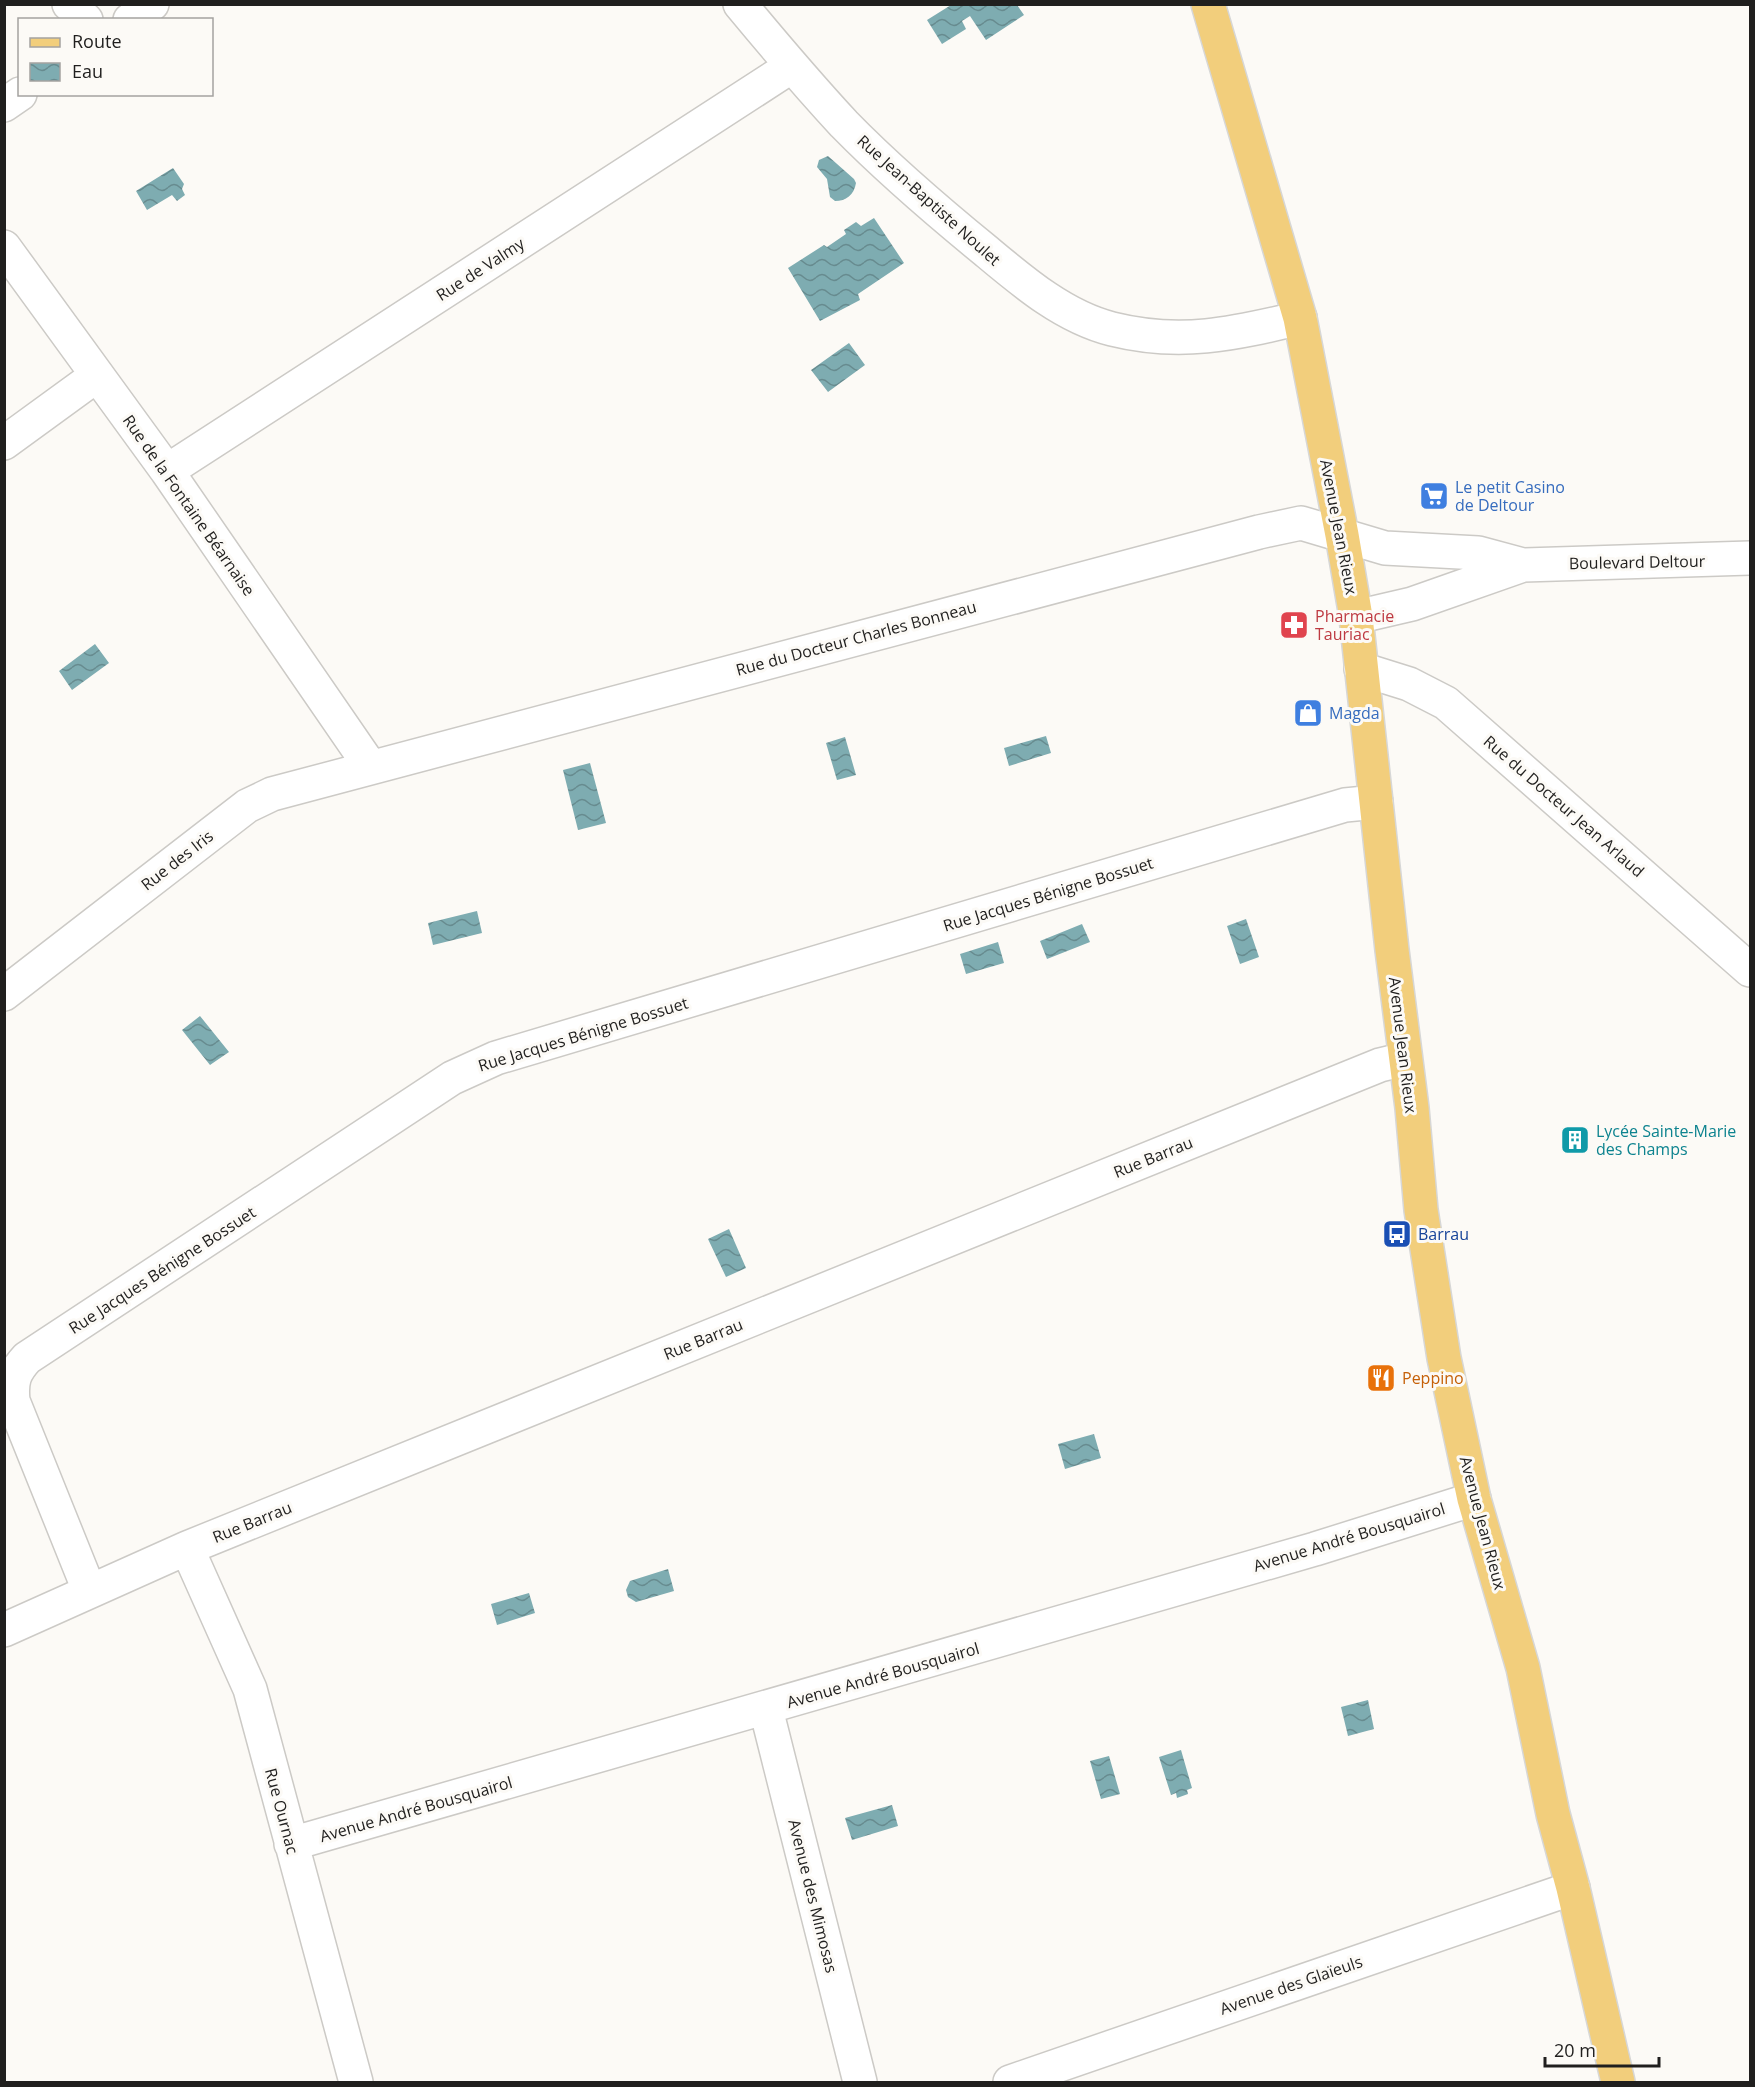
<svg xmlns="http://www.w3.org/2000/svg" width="1755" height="2087" font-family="'Open Sans',sans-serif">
<defs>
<pattern id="water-waves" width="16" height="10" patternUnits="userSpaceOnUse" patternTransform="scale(1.5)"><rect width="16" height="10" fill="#7eacb1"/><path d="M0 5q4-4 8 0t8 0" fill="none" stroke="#678b8f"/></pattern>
</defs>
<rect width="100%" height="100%" fill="#fcfaf6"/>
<path fill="url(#water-waves)" d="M951 5H1017L1024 15 986 40 970 16 962 21 966 29 942 44 927 20Z
M828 156 854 179 856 183C854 195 846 201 835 201L830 197 827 179 817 167 819 160Z
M173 168 184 184 182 189 185 195 177 201 172 195 147 210 136 191Z
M874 218 904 263 858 294 860 300 820 321 788 268 824 245 827 247 846 234 844 230 856 222 861 226Z
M849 343 865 365 828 392 811 370Z
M95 644 109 663 72 690 59 671Z
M1046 736 1051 753 1009 766 1004 748Z
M845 737 856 775 837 780 826 743Z
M590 763 606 823 578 830 563 770Z
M477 911 482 933 433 945 428 923Z
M1246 919 1259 957 1240 964 1227 926Z
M1082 924 1090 942 1047 959 1040 941Z
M998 942 1004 963 966 974 960 954Z
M200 1016 229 1052 210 1065 182 1030Z
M729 1229 746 1268 726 1277 708 1239Z
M1094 1434 1101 1458 1065 1469 1058 1444Z
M668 1569 674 1591 636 1602 628 1597 626 1590 630 1581Z
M529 1593 535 1613 497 1625 491 1604Z
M1368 1700 1374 1729 1348 1736 1341 1707Z
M1181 1750 1192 1788 1187 1790 1188 1794 1177 1798 1176 1793 1171 1795 1159 1757Z
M1109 1756 1120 1794 1101 1799 1090 1761Z
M892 1805 898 1826 852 1840 845 1818Z"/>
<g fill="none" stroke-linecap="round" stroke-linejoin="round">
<g stroke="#cccac6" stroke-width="36">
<path id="minor" d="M69 4 86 20
M740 4C774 45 808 85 844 124 888 169 937 211 986 251 1023 282 1064 317 1112 329 1180 346 1233 334 1300 318
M130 20 152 4
M4 105 20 94
M4 247 167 471 370 766
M4 443 96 376
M167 471 792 66
M1356 617 1412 604 1523 565
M1361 669 1409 684 1446 703 1750 970
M4 994 247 806 272 794 1259 532 1301 523 1385 548 1478 553 1523 565 1750 558
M187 1548 250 1689 356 2082
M89 1590 13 1401C11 1381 14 1372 27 1358L452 1078 496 1058 1345 805 1376 802
M4 1630 187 1548 1380 1065 1405 1059
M766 1709 860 2082
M291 1844 1315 1549 1474 1499
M1010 2082 1573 1888"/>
</g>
<g stroke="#d7d7d6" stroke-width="36">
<path id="major" d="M1208 4 1300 318 1342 535 1356 617 1392 950 1412 1108 1421 1210 1444 1358 1474 1499 1523 1668 1553 1814 1573 1888 1618 2082"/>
</g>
<use href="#minor" stroke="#fff" stroke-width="33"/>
<use href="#major" stroke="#f2ce7c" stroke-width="33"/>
</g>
<defs>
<g id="supermarket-square" transform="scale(1.5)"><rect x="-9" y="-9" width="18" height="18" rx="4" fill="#3f7fe0" stroke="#fcfaf6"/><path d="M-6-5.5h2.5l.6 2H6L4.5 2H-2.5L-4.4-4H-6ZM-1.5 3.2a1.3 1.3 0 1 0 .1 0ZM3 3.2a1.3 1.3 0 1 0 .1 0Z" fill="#fff"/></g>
<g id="pharmacy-square" transform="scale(1.5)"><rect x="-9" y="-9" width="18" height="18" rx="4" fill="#e0444e" stroke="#fcfaf6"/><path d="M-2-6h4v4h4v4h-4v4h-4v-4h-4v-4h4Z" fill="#fff"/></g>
<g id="shop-square" transform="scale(1.5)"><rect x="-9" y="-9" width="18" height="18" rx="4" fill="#3f7fe0" stroke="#fcfaf6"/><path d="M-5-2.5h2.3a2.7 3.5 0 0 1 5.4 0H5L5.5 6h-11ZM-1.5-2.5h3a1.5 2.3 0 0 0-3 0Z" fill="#fff"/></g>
<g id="building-square" transform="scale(1.5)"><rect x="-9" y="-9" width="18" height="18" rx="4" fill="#0f9aa8" stroke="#fcfaf6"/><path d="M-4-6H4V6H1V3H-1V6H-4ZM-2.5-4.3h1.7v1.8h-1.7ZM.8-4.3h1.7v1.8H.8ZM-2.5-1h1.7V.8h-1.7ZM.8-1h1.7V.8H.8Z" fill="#fff"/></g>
<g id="bus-square" transform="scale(1.5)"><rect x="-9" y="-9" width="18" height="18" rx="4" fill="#1a4fb4" stroke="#fcfaf6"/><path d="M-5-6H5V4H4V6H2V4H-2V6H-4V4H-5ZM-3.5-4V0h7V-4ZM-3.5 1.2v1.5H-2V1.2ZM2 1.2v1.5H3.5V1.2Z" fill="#fff"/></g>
<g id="restaurant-square" transform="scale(1.5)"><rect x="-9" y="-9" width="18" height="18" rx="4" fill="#e8710a" stroke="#fcfaf6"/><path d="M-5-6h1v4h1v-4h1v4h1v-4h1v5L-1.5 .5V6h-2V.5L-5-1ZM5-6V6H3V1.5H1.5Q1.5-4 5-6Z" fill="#fff"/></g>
</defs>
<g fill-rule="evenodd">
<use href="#supermarket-square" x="1434" y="496"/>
<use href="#pharmacy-square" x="1294" y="625"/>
<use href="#shop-square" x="1308" y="713"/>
<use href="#building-square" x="1575" y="1140"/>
<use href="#bus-square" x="1397" y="1234"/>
<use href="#restaurant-square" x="1381" y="1378"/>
</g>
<g text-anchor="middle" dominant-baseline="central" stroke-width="6" stroke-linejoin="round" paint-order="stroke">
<g font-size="16" fill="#201f1e" stroke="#fcfaf6">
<text transform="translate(929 200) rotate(42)">Rue Jean-Baptiste Noulet</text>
<text transform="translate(480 269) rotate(-33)">Rue de Valmy</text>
<text transform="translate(189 505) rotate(55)">Rue de la Fontaine Béarnaise</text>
<text transform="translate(1339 527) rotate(79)">Avenue Jean Rieux</text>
<text transform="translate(1637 562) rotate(-1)">Boulevard Deltour</text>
<text transform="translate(856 638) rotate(-15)">Rue du Docteur Charles Bonneau</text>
<text transform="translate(1564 806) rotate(41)">Rue du Docteur Jean Arlaud</text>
<text transform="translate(177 860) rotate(-38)">Rue des Iris</text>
<text transform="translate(1048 894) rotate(-17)">Rue Jacques Bénigne Bossuet</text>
<text transform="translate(583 1034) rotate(-17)">Rue Jacques Bénigne Bossuet</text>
<text transform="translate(1403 1045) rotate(83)">Avenue Jean Rieux</text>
<text transform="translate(1153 1157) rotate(-22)">Rue Barrau</text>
<text transform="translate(162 1270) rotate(-33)">Rue Jacques Bénigne Bossuet</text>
<text transform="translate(703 1339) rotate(-22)">Rue Barrau</text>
<text transform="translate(252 1522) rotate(-22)">Rue Barrau</text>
<text transform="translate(1483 1523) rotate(75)">Avenue Jean Rieux</text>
<text transform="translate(1349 1537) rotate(-17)">Avenue André Bousquairol</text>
<text transform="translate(883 1675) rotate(-16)">Avenue André Bousquairol</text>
<text transform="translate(416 1809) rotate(-16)">Avenue André Bousquairol</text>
<text transform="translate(282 1811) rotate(75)">Rue Ournac</text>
<text transform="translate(813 1896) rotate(76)">Avenue des Mimosas</text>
<text transform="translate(1291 1985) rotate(-19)">Avenue des Glaïeuls</text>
</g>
<g font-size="16" fill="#366cbe" stroke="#fcfaf6" text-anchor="start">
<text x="1455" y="487">Le petit Casino<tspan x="1455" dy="18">de Deltour</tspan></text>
<text x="1329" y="713">Magda</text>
</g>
<g font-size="16" fill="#be3a42" stroke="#fcfaf6" text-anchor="start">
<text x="1315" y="616">Pharmacie<tspan x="1315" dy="18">Tauriac</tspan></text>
</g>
<g font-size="16" fill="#0d838f" stroke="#fcfaf6" text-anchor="start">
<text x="1596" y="1131">Lycée Sainte-Marie<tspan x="1596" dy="18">des Champs</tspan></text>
</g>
<g font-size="16" fill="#164399" stroke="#fcfaf6" text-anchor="start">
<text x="1418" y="1234">Barrau</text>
</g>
<g font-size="16" fill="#c56008" stroke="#fcfaf6" text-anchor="start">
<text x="1402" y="1378">Peppino</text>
</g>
</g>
<rect width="1755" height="2087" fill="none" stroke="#201f1e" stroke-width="12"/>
<rect x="18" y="18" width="195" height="78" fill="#fcfaf6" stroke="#a4a2a0" stroke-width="1.5"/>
<rect x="30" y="38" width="30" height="9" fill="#f2ce7c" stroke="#a4a2a0" stroke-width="1.5"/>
<text x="72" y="48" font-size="18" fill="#201f1e">Route</text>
<rect x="30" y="63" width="30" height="18" fill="url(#water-waves)" stroke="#a4a2a0" stroke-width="1.5"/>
<text x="72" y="78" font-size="18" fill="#201f1e">Eau</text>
<path d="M1545 2057v9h114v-9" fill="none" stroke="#201f1e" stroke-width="3"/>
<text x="1554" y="2057" font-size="18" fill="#201f1e" stroke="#fcfaf6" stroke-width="4.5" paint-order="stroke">20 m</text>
</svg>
